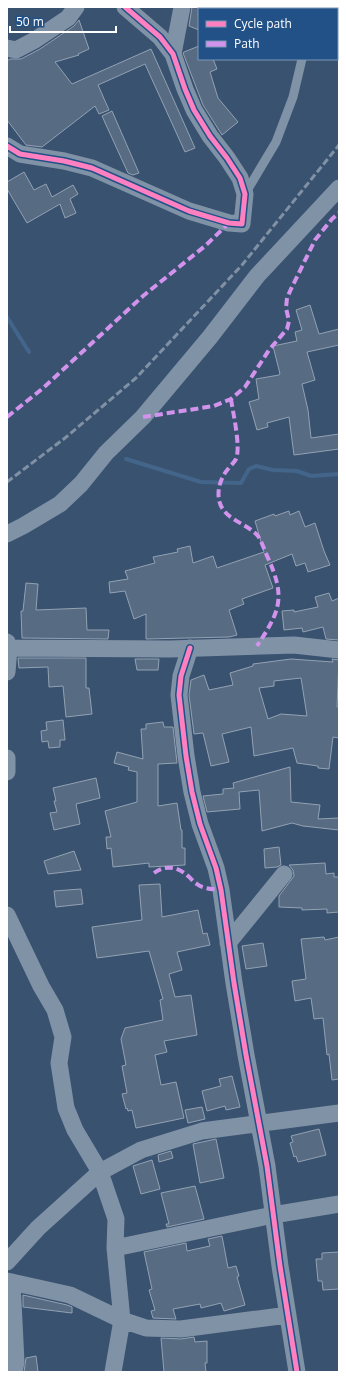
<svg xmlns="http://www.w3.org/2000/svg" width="346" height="1379" font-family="'Open Sans',sans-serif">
<rect width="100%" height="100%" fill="#395270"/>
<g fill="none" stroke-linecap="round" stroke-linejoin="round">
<path stroke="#43658a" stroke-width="4" d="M7 317 29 352
M126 459 201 482 241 483 249 469 256 466 273 470 297 471 311 476 339 474"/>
</g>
<path fill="#576b82" stroke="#93a2b3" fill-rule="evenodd" d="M192 7H199V30L189 26Z
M79 20 89 49 78 54 79 55 55 62 72 84 151 49 195 148 185 152 145 64 98 85 109 110 99 114 95 106 42 147 26 145 7 120V61L10 59H21L40 49 74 26Z
M199 46V59H213L217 69 210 72 218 98 238 122 222 135 203 105 183 53 184 52Z
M112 111 139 173 133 175 128 173 102 116Z
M24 172 34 190 46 184 52 197 73 185 78 194 70 199 76 213 65 218 60 204 27 223 7 189V182Z
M310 305 319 334 339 329V345L307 352 315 380 302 384 308 410 311 438 339 434V449L294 455 289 417 267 423 268 427 257 430 249 402 259 399 256 379 279 375 280 374 273 346 297 341 295 332 302 330 296 310Z
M289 511 290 515 299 511 305 527 315 523 324 551 330 565 308 572 305 563 296 566 292 554 265 565 273 588 242 599 244 604 229 610 237 635 229 637 146 639V614L134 619 125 591 110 593 109 582 128 579 125 571 155 563 153 557 178 552 177 549 190 546 193 563 213 556 217 568 264 552 255 521 274 514 275 516Z
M26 583 38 584 36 610 86 608 87 630H109L108 639 22 638 21 611H23Z
M329 593 332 601 339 598V640L326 639 323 627 303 632 302 628 284 630 282 611 294 610V612L318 607 315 597Z
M18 658H86V688H89L92 714 66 717 63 686 49 687 48 667 19 668Z
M135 659H159L158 670H137Z
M291 659 333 662 332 659 339 660 337 707H339V738L333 737 329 769 318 768V766L297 763 293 748 254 756 251 727 222 734 229 762 211 766 203 733 194 734 189 695 191 680 204 675 209 690 233 685 230 673 253 666V664ZM301 678 307 716 281 714 268 719 259 688 274 686V681Z
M63 720 65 740H60V747L49 748 48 741 42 742 41 731 47 730 46 722Z
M163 722 164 727H173L177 763 158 764V806L177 803 181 830H182V848H185V865L149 867V863L113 867 111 848 107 849 106 837H111L105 811 137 802V772L128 770 129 767 114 763 117 752 143 759 141 729H146V724Z
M290 767 291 802 320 805 318 819 339 818V830L303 826 292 823 262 831 259 790 239 792 240 809 207 812 203 796 223 794V789L234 788 233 783Z
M96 778 100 798 76 804 80 824 54 830 50 813 57 812 54 801H56L53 788Z
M279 847 281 865 277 867 265 868 264 849Z
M74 851 81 870 48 874 44 861Z
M325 863 326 874 334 873V877H339V912L327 913V909L302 910V908L279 907V896L294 876 293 870 289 865Z
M160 884 162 917 198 910 203 934 207 933 210 945 177 952 182 970 169 974 175 997 191 995 197 1035 164 1041 167 1052 155 1055 161 1085 176 1082 184 1118 136 1128 132 1110 128 1111 127 1108 126 1109 122 1094 127 1093 122 1066 126 1065 121 1039 125 1028 163 1020 160 1000 163 999 149 951 97 958 92 927 142 920 139 885Z
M81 889 83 904 56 907 54 891Z
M324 937 325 940 339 937V1079L332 1080 329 1054 327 1055 323 1018 314 1019 311 998 295 1001 292 981 306 979 301 939Z
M263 943 267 966 246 969 242 946Z
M232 1076 240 1107 226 1110 225 1106 207 1111 202 1091 221 1086 219 1079Z
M202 1107 205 1119 188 1123 185 1110Z
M319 1129 326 1155 298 1162 296 1156 294 1157 290 1143 293 1142 291 1136Z
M216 1139 224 1178 200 1183 193 1144Z
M171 1151 173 1158 159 1162 158 1155Z
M152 1160 160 1189 141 1194 133 1166Z
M195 1186 204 1219 167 1227 166 1224H169L161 1193Z
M222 1236 228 1268 236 1266 239 1276 237 1277 245 1305 224 1311 221 1303 201 1308 200 1304 173 1309 176 1319 153 1318 151 1311 155 1310 149 1290 152 1289 144 1252 186 1243 187 1251 210 1246 208 1239Z
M339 1252V1289L323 1290 322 1281H318L316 1259H322V1253Z
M23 1295 67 1305 72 1307V1313L23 1307Z
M194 1337 195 1342 207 1341V1363H205L206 1372H164L161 1338 181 1339Z
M36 1356 38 1372H24L26 1358Z"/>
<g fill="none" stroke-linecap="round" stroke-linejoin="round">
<path stroke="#8092a6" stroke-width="9" d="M314 9V7
M245 194 276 142 293 97 302 59"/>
<path stroke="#8092a6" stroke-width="17" d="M7 48 16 50 35 40 68 18 76 7
M173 54 182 7
M7 146 20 154 64 161 92 168 189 211 229 223 242 224 245 194 240 178 227 158 210 136 194 110 185 89 173 54 160 37 125 7
M7 534 23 526 60 504 81 484 106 453 143 417 210 337 257 276 339 188
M7 642 9 648 7 672
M7 648 170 649 294 645 339 650
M190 648 181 676 179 695 186 756 192 792 200 824 216 868 221 890 234 983 246 1055 267 1166 280 1266 297 1372
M7 758V772
M7 915 41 986 55 1010 63 1037 59 1063 66 1108 75 1130 100 1172 116 1219 115 1248 122 1320 113 1372
M228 943 284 874
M115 1248 273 1215 339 1204
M7 1262 38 1228 100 1172 141 1150 202 1131 339 1113
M7 1281 70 1295 122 1320 146 1328 181 1329 288 1315
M12 1282 16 1362 14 1372"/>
<path stroke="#8091a4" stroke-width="3" stroke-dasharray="7 3" stroke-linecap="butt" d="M7 482 65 438 136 378 242 265 339 145"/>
<path stroke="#d193ec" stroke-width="4" stroke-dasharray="8 4" stroke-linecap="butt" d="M231 399C233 413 241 447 236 459 234 463 230 466 228 469 221 477 217 489 219 500 223 520 246 522 258 536 262 542 265 552 268 558 286 598 280 611 257 646
M7 417 42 389 143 296 205 246 229 223
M143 417 214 406 231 399 245 387 269 350 287 329 289 321 286 308 287 298 291 289 315 240 332 219 339 213
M154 873C165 865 177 866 188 876 191 878 193 882 197 884 203 889 213 889 221 890"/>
<g stroke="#225187" stroke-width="8">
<path id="cycleway" d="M7 146 20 154 64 161 92 168 189 211 229 223 242 224 245 194 240 178 227 158 210 136 194 110 185 89 173 54 160 37 125 7
M190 648 181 676 179 695 186 756 192 792 200 824 216 868 221 890 234 983 246 1055 267 1166 280 1266 297 1372"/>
</g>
<use href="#cycleway" stroke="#ff80c0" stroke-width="5"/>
</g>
<rect width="346" height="1379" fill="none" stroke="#ffffff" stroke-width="16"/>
<rect x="198" y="8" width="140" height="52" fill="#225187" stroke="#7a97b7"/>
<rect x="206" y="21" width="20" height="6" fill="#ff80c0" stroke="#7a97b7"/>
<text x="234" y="28" font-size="12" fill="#ffffff">Cycle path</text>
<rect x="206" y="41" width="20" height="6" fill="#d193ec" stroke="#7a97b7"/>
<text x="234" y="48" font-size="12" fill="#ffffff">Path</text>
<path d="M10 26v6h106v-6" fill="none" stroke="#ffffff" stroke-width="2"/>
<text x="16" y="26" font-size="12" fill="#ffffff" stroke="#225187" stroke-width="3" paint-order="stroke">50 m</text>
</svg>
